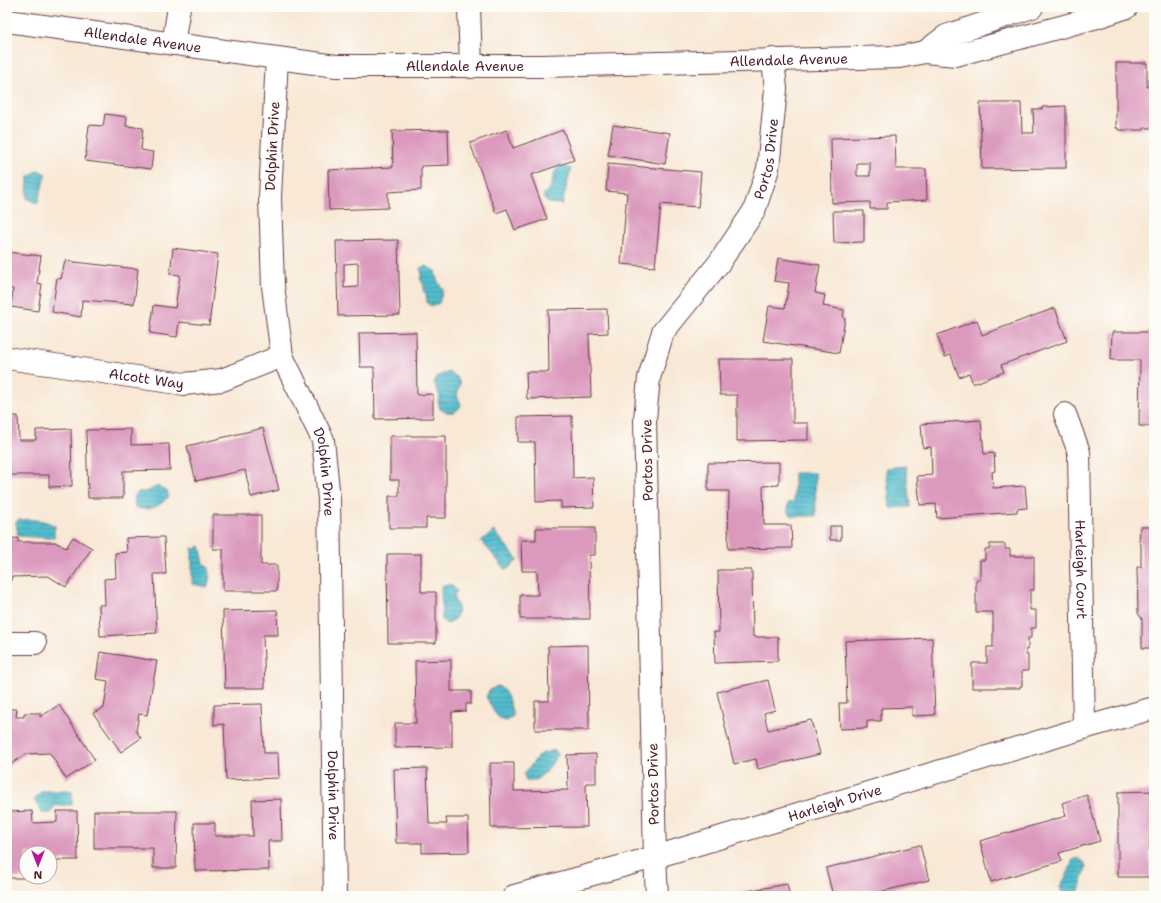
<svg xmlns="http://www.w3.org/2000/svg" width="1161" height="903" font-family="'Shantell Sans',sans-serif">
<defs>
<pattern id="water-rules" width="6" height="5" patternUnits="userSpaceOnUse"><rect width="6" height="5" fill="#52bdce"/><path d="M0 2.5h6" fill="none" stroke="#4699a7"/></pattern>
</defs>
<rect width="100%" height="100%" fill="#fdfcf7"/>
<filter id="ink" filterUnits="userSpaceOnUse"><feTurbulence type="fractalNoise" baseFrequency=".025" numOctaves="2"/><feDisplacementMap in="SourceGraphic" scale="8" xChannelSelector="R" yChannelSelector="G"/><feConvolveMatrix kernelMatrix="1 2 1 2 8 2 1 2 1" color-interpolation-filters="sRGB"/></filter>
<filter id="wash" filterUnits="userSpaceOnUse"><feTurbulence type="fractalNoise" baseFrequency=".012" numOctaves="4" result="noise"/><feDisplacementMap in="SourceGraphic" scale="16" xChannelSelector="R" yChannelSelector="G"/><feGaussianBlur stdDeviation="0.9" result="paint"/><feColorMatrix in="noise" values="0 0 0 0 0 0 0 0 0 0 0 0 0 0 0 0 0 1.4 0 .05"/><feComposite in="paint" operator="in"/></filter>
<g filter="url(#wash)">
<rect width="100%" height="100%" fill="#f8e8d5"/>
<path fill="url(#water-rules)" stroke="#4e6e7c" d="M560 165 571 169 562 204 549 203 544 199V194L551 187 554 173Z
M38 170 46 174 37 204 27 198 28 178Z
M426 266 435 271 437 280 443 290 439 303 431 306 427 303 426 293 423 291 424 285 420 279 422 274 420 268Z
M449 372 457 377 460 384 457 395 461 405C457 414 448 414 440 409L438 401 440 397 434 382 438 376Z
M906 466 910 507 890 508 886 468Z
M794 473H815L816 516H793L788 513V503L794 502Z
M158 486 168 492V497C160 507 147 512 135 507L134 496 138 492H146Z
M18 520C30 519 46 519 56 527L54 529V537L50 538 18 536 16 522Z
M494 531 518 560 506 570 481 541Z
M200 546 204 563 208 567 210 572 208 587 192 584V548L195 549Z
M443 585H452L457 592 454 594V600L458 607C458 614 455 622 447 624L442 620 441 587Z
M497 686C507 688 511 707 513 716L506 721C495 719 492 706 486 697L489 691Z
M555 750 557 755C552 765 539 784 526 781L524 774 540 754Z
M42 791H72V805L54 806 51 813H41L34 800Z
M1078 858 1084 862 1086 867 1078 894 1072 896 1064 895C1056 886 1063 883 1067 875 1070 870 1070 865 1073 860Z"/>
<g id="blocks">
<path fill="#db99be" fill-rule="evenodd" d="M1116 63H1147V87H1154V128H1144V130H1118V128H1116Z
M980 103H1021L1022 133H1034L1033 109H1042V107L1066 106V168L982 169Z
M105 114 127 117 126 126 143 128 141 150 153 152 151 169 85 161 89 125 103 126Z
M613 125 670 133 665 164 608 155Z
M448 130 449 165 421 166V190L388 192V208L329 210 328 170 393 167 392 131Z
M507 130 513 148 563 130 574 160 531 175 547 219 515 230 507 209 496 213 470 143Z
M895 136 896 169H926L927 200 887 202V209H870V202L832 203 831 138ZM857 163H870V176H857Z
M608 164 701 172 698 207 661 204 655 267 621 264 627 193 606 191Z
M833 211H864V242L834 243Z
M398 240 400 315 338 316 336 241ZM358 263V287L344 288V264Z
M173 248 218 254 209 325 179 322 177 337 150 333 154 305 175 308 180 275 170 274Z
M7 252 41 256 37 283 42 284 38 311 11 307 13 289 7 288Z
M778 258 820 265 815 293 825 295 823 306 844 310 843 318 845 319 839 353 763 341 769 306 785 308 789 283 774 281Z
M65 261 138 269 134 304 82 300 81 317 52 312 57 278 61 279Z
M1055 308 1067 341 1001 365 1004 372 973 384 969 373 959 377 951 355 945 357 937 335 977 320 982 335Z
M607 309 608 333 589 334 591 397 527 399 526 372H549L548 310Z
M416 332 417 395 433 394V418L375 419 374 367H360L359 333Z
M1112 332H1154V426H1139L1140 360H1111Z
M719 359H793V423H808V440L737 441V395H720Z
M7 416H18L19 440H36V430L71 429 72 486 49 487V475H7Z
M572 416 573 478 593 477 594 507 561 508V501L536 502 535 442H518V417Z
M981 420 984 454 994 453 995 471 992 472 993 488 1025 486 1027 508 1017 509V512L937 518 936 504 920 505 917 476 932 475 931 447 923 448 921 424Z
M263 428 279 490 251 497 245 470 196 481 187 446Z
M131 429V445L169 444 170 470 123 471V498H88L86 430Z
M390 436H446V518H426V528H389V496H399V480H390Z
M779 462V485L763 486 764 525H791L792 548 728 549 729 491H708V463Z
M213 515H261V565H277V591H223V549H213Z
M830 526H841V540H830Z
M1140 527H1154V648H1142V619L1138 613 1137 567H1141V544L1139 542Z
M536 528H595V555H589L590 619H520V595H538L537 571H522L521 540H536Z
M73 537 92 548 66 587 48 576 11 577V581H7V539L18 538V542H55L66 548Z
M164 537 166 574H154L157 633 100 636 99 605H105L104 579 116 578 115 553 127 552 126 538Z
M990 544H1005V549H1010V556H1034V590H1030V610H1036V628H1031V638H1028V649H1026V655H1028V671H1022V686H1020V688H972V663H987V647H993V612H976V580H980V560H985V549H990Z
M387 554H421V592H436V643H388Z
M718 570H752L753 637H778V661L715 663 714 632H719Z
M277 610 278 635H263L265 688H225L223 611Z
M932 638 935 715 912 716V707L881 708V721H867V728L840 729 839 703H847L845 641Z
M588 645 589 730H535V701H549L548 646Z
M100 652 157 661 147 715 139 714 136 731 141 738 121 752 93 713 104 708 108 681 96 679Z
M451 660V691H471V704H466V711L452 712V747L395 748V723H416L415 661Z
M768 680 775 710 764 713 768 730 811 720 820 754 758 769 756 759 734 764 717 692Z
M262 704 264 753H278L279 778 226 780 224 724 214 725V705Z
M59 705 95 760 66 779 50 753 26 754 7 767V709H17L16 717H24V713H40V717Z
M596 754V783H586L587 827 491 828 490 763H514V791L568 790 567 755Z
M427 768 429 824H447L446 818H468L469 852 422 853V843H396L394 769Z
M1154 791V829H1150V877H1118V792Z
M1087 795 1100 841 1059 853 1062 861 991 882 980 841 1066 816 1062 803Z
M281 799 282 841H268L269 870 195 871 194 823H215V836H253L252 800Z
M32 811 33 823 57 822V811H77L78 860H50V853H26V878H7V812Z
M94 811H177L176 868H153V848H94Z
M920 845 929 880 867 895 868 896H833L826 868Z
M787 884 790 896H725V895Z"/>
</g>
</g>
<g filter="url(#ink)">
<use href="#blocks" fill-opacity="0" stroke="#643d44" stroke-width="1"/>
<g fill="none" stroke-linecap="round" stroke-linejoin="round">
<g stroke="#643d44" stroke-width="24">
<g id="minor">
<path d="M469 7 471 67"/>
<path d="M173 44 179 7"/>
<path id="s1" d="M277 58 270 197 273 286 282 356 323 440 329 499 335 896"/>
<path id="s2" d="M7 358 184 384 222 380 282 356"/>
<path id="s3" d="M1065 414 1079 452 1084 728"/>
<path d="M7 643H35"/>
<path id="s4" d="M514 896 655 857 1084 728 1154 708"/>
<path id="s5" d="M657 896 655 857 645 419 649 378 663 332 719 263 754 211 768 169 776 89 773 59"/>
</g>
</g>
<g stroke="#643d44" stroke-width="24">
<g id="tertiary">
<path id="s6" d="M7 21 336 66H542L899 57 925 52 956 55 1094 18 1127 7"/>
<path d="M925 52 946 36 1032 7"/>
</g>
</g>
<use href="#minor" stroke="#fff" stroke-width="22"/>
<use href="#tertiary" stroke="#fff" stroke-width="22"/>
</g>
</g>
<g text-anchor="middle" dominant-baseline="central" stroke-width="4" stroke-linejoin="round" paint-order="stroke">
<g font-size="14" fill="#4a1f2b" stroke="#fdfcf7">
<text stroke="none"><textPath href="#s6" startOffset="137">Allendale Avenue</textPath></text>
<text stroke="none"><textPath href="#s6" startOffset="785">Allendale Avenue</textPath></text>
<text stroke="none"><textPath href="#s6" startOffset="461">Allendale Avenue</textPath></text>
<text transform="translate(272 146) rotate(-87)">Dolphin Drive</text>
<text stroke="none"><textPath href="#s5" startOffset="772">Portos Drive</textPath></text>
<text stroke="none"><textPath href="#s2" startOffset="141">Alcott Way</textPath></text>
<text transform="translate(647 460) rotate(-91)">Portos Drive</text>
<text stroke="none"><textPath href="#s1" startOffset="424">Dolphin Drive</textPath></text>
<text stroke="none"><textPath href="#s3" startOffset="158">Harleigh Court</textPath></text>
<text transform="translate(653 784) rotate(-91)">Portos Drive</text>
<text stroke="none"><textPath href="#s1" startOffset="748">Dolphin Drive</textPath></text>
<text stroke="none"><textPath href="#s4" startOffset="334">Harleigh Drive</textPath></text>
</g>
</g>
<rect width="1161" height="903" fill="none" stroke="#fdfcf7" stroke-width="24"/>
<g transform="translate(38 865) rotate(180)"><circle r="19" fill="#fdfcf7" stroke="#b5a4a5"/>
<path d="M0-3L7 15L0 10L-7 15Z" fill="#b5179e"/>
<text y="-6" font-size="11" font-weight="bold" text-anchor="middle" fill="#4a1f2b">N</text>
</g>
</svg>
